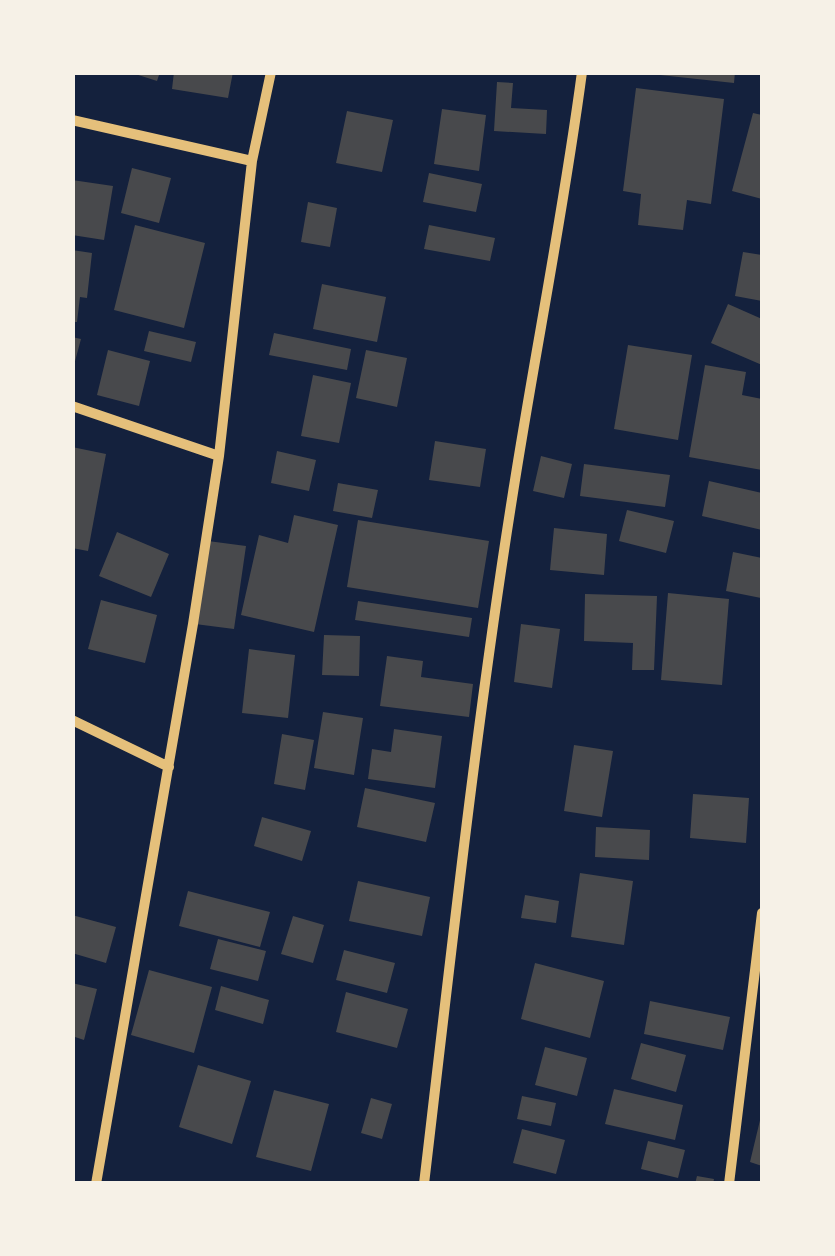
<svg xmlns="http://www.w3.org/2000/svg" width="835" height="1256" font-family="Overpass,sans-serif">
<rect width="100%" height="100%" fill="#14213d"/>
<path fill="#48494c" d="M129 72H160L157 81Z
M174 72H233L228 98 172 89Z
M660 72H735L734 83 660 75Z
M497 82 513 83 511 108 547 110 546 134 494 131Z
M636 88 724 99 711 204 687 200 683 230 638 225 641 194 623 191Z
M442 109 486 115 479 171 434 164Z
M347 111 393 120 382 172 336 163Z
M753 113 762 115V199L732 191Z
M132 168 171 178 159 223 121 213Z
M429 173 482 184 476 212 423 202Z
M72 180 113 186 104 240 72 235Z
M308 202 337 208 330 247 301 242Z
M135 225 205 243 184 328 114 310Z
M429 225 495 238 490 261 424 249Z
M72 250 92 253 87 298 80 297 77 322H72Z
M743 252 762 255V301L735 296Z
M322 284 386 297 377 342 313 329Z
M728 304 762 319V365L711 343Z
M149 331 196 342 191 362 144 351Z
M274 333 351 349 347 370 269 355Z
M72 337 81 339 74 365H72Z
M628 345 692 355 678 440 614 429Z
M108 350 150 361 139 406 97 395Z
M366 350 407 358 397 407 356 398Z
M705 365 746 372 742 395 762 399V470L689 457Z
M313 375 351 383 339 443 301 436Z
M435 441 486 449 480 487 429 480Z
M72 447 106 454 88 551 72 548Z
M277 451 316 460 309 491 271 483Z
M541 456 572 464 564 498 533 491Z
M584 464 670 475 665 507 580 496Z
M709 481 762 493V530L702 516Z
M338 483 378 490 372 518 333 511Z
M627 510 674 521 666 553 619 541Z
M294 515 338 525 314 632 241 615 259 535 288 543Z
M358 520 489 541 478 608 347 587Z
M554 528 607 534 604 575 550 570Z
M117 532 169 554 151 597 99 576Z
M208 541 246 546 234 629 195 624Z
M733 552 762 558 761 598 726 591Z
M668 593 729 599 722 685 661 680Z
M585 594 657 596 654 670H632L633 643 584 641Z
M101 600 157 615 145 663 88 649Z
M358 601 472 618 469 637 355 620Z
M521 624 560 629 552 688 514 682Z
M324 635 360 636 359 676 322 675Z
M249 649 295 655 288 718 242 713Z
M387 656 423 661 421 677 473 684 469 717 380 706Z
M323 712 363 718 354 775 314 768Z
M394 729 442 736 435 788 368 779 372 749 391 752Z
M282 734 314 740 305 790 274 784Z
M574 745 613 751 602 817 564 811Z
M365 788 435 803 426 842 357 827Z
M693 794 749 798 746 843 690 838Z
M262 817 311 831 302 861 254 846Z
M596 827 650 830 649 860 595 857Z
M580 873 633 881 624 945 571 937Z
M358 881 430 897 422 936 349 921Z
M188 891 270 912 260 947 179 926Z
M525 895 559 901 556 923 521 918Z
M72 915 116 927 106 963 72 953Z
M293 916 324 925 313 963 281 954Z
M218 939 266 951 258 981 210 969Z
M344 950 395 963 387 993 336 980Z
M535 963 604 981 590 1038 521 1019Z
M149 970 212 987 194 1053 131 1035Z
M72 983 97 989 84 1040 72 1036Z
M221 986 269 1000 263 1024 215 1010Z
M346 992 408 1009 397 1048 336 1032Z
M650 1001 730 1017 723 1050 644 1034Z
M641 1043 686 1055 676 1092 631 1079Z
M545 1047 587 1058 577 1096 535 1085Z
M198 1065 251 1081 232 1144 179 1127Z
M614 1089 683 1105 675 1140 605 1124Z
M274 1090 329 1104 311 1171 256 1157Z
M522 1096 556 1103 551 1126 517 1119Z
M371 1098 392 1104 382 1139 361 1133Z
M761 1116H762V1166L750 1162Z
M522 1129 565 1140 556 1174 513 1163Z
M648 1141 685 1150 678 1178 641 1169Z
M697 1176 714 1179 713 1184H695Z"/>
<g fill="none" stroke-linecap="round" stroke-linejoin="round">
<path stroke="#e5c07b" stroke-width="10" d="M72 120 252 161
M72 406 219 456
M72 720 169 767
M96 1184 193 624 219 456 252 161 271 72
M424 1184C451 955 476 726 512 499 534 357 563 216 582 72
M729 1184 762 913"/>
</g>
<rect width="835" height="1256" fill="none" stroke="#f6f1e7" stroke-width="150"/>
</svg>
